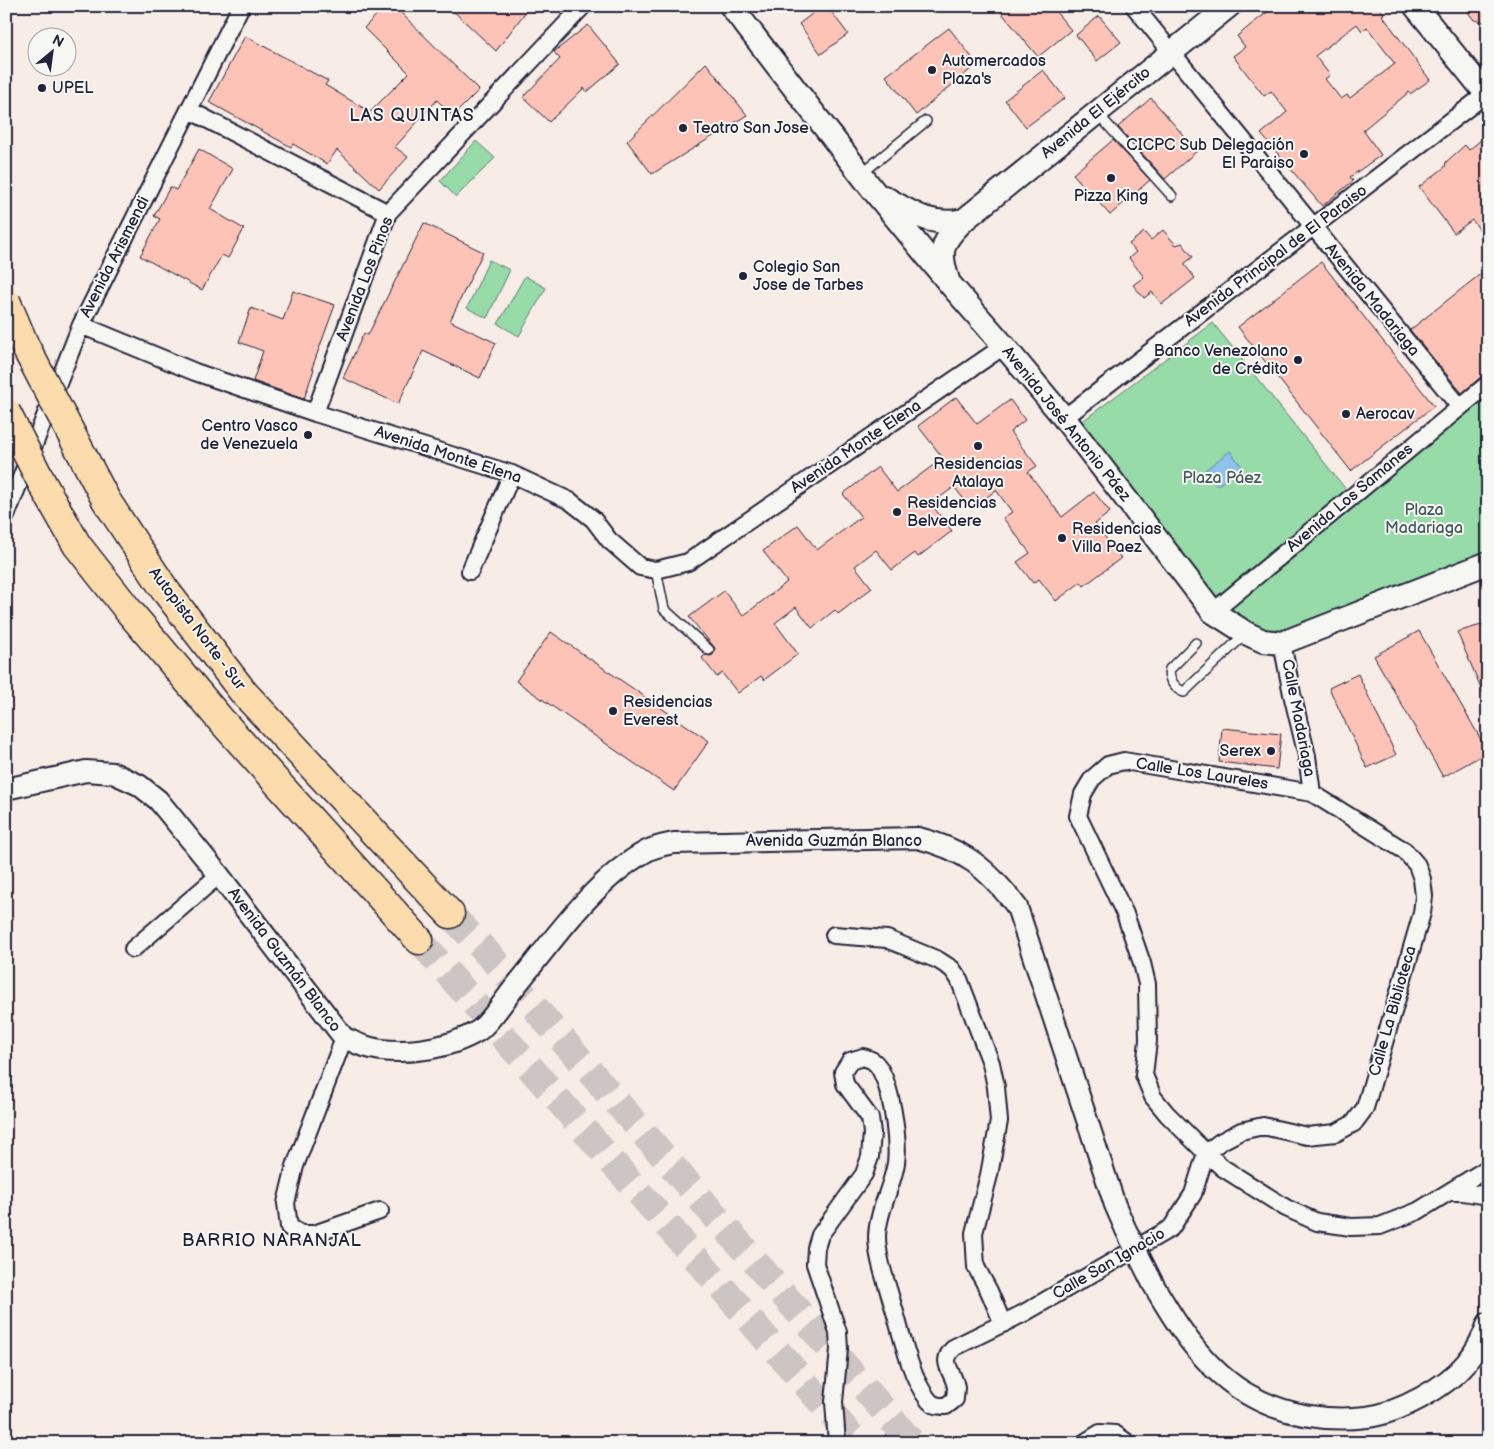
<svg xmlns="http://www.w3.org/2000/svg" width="1494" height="1449" font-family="'Balsamiq Sans',sans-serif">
<rect width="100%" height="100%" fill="#f8ece6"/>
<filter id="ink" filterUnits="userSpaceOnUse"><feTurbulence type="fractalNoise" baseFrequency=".02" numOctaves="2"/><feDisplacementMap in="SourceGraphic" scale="10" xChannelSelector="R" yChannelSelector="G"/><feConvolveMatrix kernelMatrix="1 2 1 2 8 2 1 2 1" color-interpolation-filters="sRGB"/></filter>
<g filter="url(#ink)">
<path fill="#96dba8" stroke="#5c7e72" d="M476 141 495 158 456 197 440 181Z
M489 260 510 270 487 318 467 308Z
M525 276 546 288 519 336 498 324Z
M1213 323 1352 497 1488 385V563L1282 643 1246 633 1072 429Z"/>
<path fill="#8ec2eb" stroke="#6382a5" d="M1230 451 1242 467 1217 486 1205 470Z"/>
<path fill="#fec3b7" stroke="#22223b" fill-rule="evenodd" d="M385 6H394L479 90 453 116 437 100 395 147 408 157 379 189 337 150 327 164 293 144 291 147 209 102 245 36 328 81 325 85 370 112 409 73 364 28Z
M448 6H530L496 51Z
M822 6H827L848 34 821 54 799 24Z
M996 6H1051L1071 30 1038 57Z
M1275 6H1378L1384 14 1382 15 1430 80 1410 94 1409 92 1363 130 1381 155 1350 177 1353 181 1322 206 1261 134 1287 112 1271 91 1264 96 1233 56 1245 47 1237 36ZM1357 24 1362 31 1367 27 1395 64 1350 98 1347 95 1341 99 1325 79 1330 75 1315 56Z
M1463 6H1488V23L1474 20Z
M1099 16 1121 42 1097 61 1076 35Z
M588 25 620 64 587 92 584 88 549 122 523 97 560 59 554 52Z
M949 28 977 64 916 115 886 76Z
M706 63 747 115 652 174 627 141Z
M1043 70 1065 98 1026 127 1005 100Z
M1151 98 1197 151 1165 179 1118 127Z
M1113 140 1150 180 1110 215 1073 174Z
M1481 140 1488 147V240L1472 220 1454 233 1419 187 1445 167 1446 162 1465 145 1469 150Z
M199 149 233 169 210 209 244 229 228 258 222 255 202 290 140 256 160 219 154 216 170 187 176 190Z
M424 223 483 252 450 321 496 343 480 378 423 351 398 404 343 378 364 333 368 335Z
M1163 230 1176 245 1182 243 1193 257 1184 264 1195 278 1162 304 1152 292 1144 298 1133 285 1144 277 1129 258 1136 252 1129 244 1144 232 1151 240Z
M1321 262 1434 406 1351 471 1238 327Z
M1488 268V374L1482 376 1462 393 1410 330Z
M293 291 335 305 312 368 314 369 304 399 253 381 263 351 239 342 251 308 283 320Z
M956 397 977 424 1010 400 1025 420 1010 432 1037 466 1028 472 1062 517 1094 492 1110 512 1095 524 1121 558 1084 586 1081 582 1056 601 1039 579 1033 583 1017 562 1030 553 1003 518 1012 512 996 490 972 509 954 487 931 504 952 531 918 557 915 553 892 570 876 550 855 566 872 588 838 614 835 610 812 628 796 607 775 623 798 654 764 680 761 676 738 693 722 673 717 677 702 658 705 655 710 656 713 655 715 648 689 617 724 591 743 616 787 582 763 551 798 525 817 550 861 517 843 494 878 467 897 492 943 458 918 426Z
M1488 623V704L1457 632Z
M1419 631 1488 752 1443 777 1374 656Z
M551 632 709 741 674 791 516 681Z
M1358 674 1396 755 1367 768 1329 688Z
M1222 728 1281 734 1277 769 1219 762Z"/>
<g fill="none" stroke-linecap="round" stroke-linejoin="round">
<path stroke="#cdc4c4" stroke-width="28" stroke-dasharray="28 14" stroke-linecap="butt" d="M450 914 489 955 912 1443
M419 940 857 1443"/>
<g stroke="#22223b" stroke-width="12">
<path id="service" d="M1097 113 1172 196
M861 174 926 121
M656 570 664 609 709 650
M1196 643 1170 669C1167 678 1175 689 1184 692L1245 634"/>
</g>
<g stroke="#22223b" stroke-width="20">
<path id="minor" d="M1134 6 1460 407
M189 110 388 213
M81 325 195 372 315 413 512 474 570 501 593 519 609 540 640 567 656 570 688 562 1004 346
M315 413 388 213 583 6
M1064 418 1486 94
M6 516 81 325 241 6
M470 571 512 474
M1213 612 1488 384
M1282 643 1292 694 1307 756 1312 793
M834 935 887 939 938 960 952 969 959 979 991 1063 996 1087 999 1121 989 1175 974 1233 976 1267 989 1291 1003 1324
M133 949 219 875
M344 1038 295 1166 286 1203 289 1227 301 1234H314L380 1211
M1206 1153 1220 1142 1241 1131 1263 1126 1307 1136 1336 1133 1354 1123 1365 1108 1422 913 1424 896 1422 879 1417 865 1405 851 1312 793 1124 761 1108 765 1092 779 1083 794 1078 816 1125 914 1142 963 1147 984 1148 1041 1144 1075 1153 1097 1167 1114 1206 1153 1223 1168 1286 1208 1317 1222 1351 1227 1380 1226 1418 1211 1488 1168
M1451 1192H1463L1488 1196
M837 1443 834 1402 839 1349 838 1332 815 1264 816 1248 820 1235 864 1174 870 1157 872 1133 870 1118 845 1084 843 1072 850 1061 863 1057C866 1058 870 1059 873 1061 891 1074 899 1141 896 1163 892 1188 878 1210 877 1236 877 1258 886 1281 892 1302 901 1331 909 1374 927 1398 932 1406 938 1406 946 1406L955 1399C955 1395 956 1391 956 1387 953 1370 938 1362 955 1347L1024 1313 1171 1228 1193 1194 1206 1153
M1084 1443 1100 1433 1115 1434 1128 1443"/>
</g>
<g stroke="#22223b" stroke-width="24">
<path id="tertiary" d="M6 789 86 771 113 773 139 785 158 800 219 875 344 1038C350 1040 357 1044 364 1046 398 1057 449 1049 478 1031 489 1024 506 998 514 988 552 942 593 881 645 852 653 847 664 845 674 843L918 838C965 850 987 868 1017 907L1115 1205 1126 1230
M1153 1284C1177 1326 1205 1370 1249 1395 1284 1415 1326 1422 1367 1417 1399 1413 1445 1388 1466 1363 1475 1352 1483 1337 1488 1323"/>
</g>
<g stroke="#22223b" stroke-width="26">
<path id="secondary" d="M731 6 873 190 949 283 1004 346 1064 418 1213 612 1246 633 1263 641 1282 643 1488 563
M1415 6 1488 96
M884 197C912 213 931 227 964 220
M948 280C938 250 942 241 964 220L1229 6"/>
</g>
<g stroke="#22223b" stroke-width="31">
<path id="motorway" d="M165 590 244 693 450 914
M128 610 219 718 419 940"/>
</g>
<use href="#service" stroke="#f6f6f2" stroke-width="9"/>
<use href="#minor" stroke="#f6f6f2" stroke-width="16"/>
<use href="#tertiary" stroke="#f6f6f2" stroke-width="20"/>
<use href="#secondary" stroke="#f6f6f2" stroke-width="22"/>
<use href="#motorway" stroke="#fcdcac" stroke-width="28"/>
<g stroke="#22223b" stroke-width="24" stroke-linecap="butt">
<path id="tertiary-bridge" d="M1126 1230 1153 1284"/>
</g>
<g stroke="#22223b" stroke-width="31" stroke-linecap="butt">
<path id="motorway-bridge" d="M6 301 25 346 106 500 165 590
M6 412 43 485 77 545 128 610"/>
</g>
<use href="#tertiary-bridge" stroke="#f6f6f2" stroke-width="20"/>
<use href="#motorway-bridge" stroke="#fcdcac" stroke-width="28"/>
</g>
</g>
<g fill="#22223b" stroke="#f6f6f2" stroke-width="2">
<circle cx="932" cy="70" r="5"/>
<circle cx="42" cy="88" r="5"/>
<circle cx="683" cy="128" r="5"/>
<circle cx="1304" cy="154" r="5"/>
<circle cx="1111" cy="178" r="5"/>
<circle cx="743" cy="276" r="5"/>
<circle cx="1298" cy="360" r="5"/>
<circle cx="1346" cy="414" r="5"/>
<circle cx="308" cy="435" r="5"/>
<circle cx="978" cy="446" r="5"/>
<circle cx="897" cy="512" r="5"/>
<circle cx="1062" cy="538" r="5"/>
<circle cx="613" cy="711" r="5"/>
<circle cx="1271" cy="751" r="5"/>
</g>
<g text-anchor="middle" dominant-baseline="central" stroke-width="4" stroke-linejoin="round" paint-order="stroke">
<g font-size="16" fill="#22223b" stroke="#f6f6f2" text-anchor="start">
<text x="942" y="61">Automercados<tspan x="942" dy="18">Plaza's</tspan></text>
<text x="52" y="88">UPEL</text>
<text x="693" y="128">Teatro San Jose</text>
<text x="1294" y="145" text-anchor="end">CICPC Sub Delegación<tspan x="1294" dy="18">El Paraiso</tspan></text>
<text x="1111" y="196" text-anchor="middle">Pizza King</text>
<text x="753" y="267">Colegio San<tspan x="753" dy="18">Jose de Tarbes</tspan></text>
<text x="1288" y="351" text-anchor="end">Banco Venezolano<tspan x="1288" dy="18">de Crédito</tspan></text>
<text x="1356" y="414">Aerocav</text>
<text x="298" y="426" text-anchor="end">Centro Vasco<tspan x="298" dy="18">de Venezuela</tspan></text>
<text x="978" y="464" text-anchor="middle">Residencias<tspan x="978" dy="18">Atalaya</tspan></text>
<text x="907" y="503">Residencias<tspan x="907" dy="18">Belvedere</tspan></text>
<text x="1072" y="529">Residencias<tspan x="1072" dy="18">Villa Paez</tspan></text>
<text x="623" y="702">Residencias<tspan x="623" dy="18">Everest</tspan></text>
<text x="1261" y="751" text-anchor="end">Serex</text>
</g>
<g font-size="16" fill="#22223b" stroke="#f6f6f2">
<text transform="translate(1096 113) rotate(-39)">Avenida El Ejército</text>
<text transform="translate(1276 256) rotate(-37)">Avenida Principal de El Paraiso</text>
<text transform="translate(115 257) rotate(-63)">Avenida Arismendi</text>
<text transform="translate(365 279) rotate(-69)">Avenida Los Pinos</text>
<text transform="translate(1372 300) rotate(51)">Avenida Madariaga</text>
<text transform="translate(1066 424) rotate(51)">Avenida José Antonio Páez</text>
<text transform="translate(856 447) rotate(-34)">Avenida Monte Elena</text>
<text transform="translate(448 455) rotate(18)">Avenida Monte Elena</text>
<text transform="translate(1350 498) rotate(-40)">Avenida Los Samanes</text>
<text transform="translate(197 629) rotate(53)">Autopista Norte - Sur</text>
<text transform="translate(1298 718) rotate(79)">Calle Madariaga</text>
<text transform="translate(1202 774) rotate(9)">Calle Los Laureles</text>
<text x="834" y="841">Avenida Guzmán Blanco</text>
<text transform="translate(284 960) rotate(53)">Avenida Guzmán Blanco</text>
<text transform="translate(1393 1011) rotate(-74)">Calle La Biblioteca</text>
<text transform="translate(1109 1264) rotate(-30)">Calle San Ignacio</text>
</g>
<g font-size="16" fill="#455a5c" stroke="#f6f6f2">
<text x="1222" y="478">Plaza Páez</text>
<text x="1424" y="510">Plaza<tspan x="1424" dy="18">Madariaga</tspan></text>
</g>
<g font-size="18" letter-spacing="1" fill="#22223b" stroke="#f6f6f2">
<text x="412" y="115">LAS QUINTAS</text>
<text x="272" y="1240">BARRIO NARANJAL</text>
</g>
</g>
<rect width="1494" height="1449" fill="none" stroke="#f6f6f2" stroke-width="25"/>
<rect x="12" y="12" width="1469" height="1424" fill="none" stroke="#22223b" stroke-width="2" filter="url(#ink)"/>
<g transform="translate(52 52) rotate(29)"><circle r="24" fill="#f6f6f2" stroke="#a1a1a9"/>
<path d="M0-4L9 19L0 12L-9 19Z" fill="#22223b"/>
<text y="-8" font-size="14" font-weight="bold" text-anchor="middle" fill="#22223b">N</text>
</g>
</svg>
